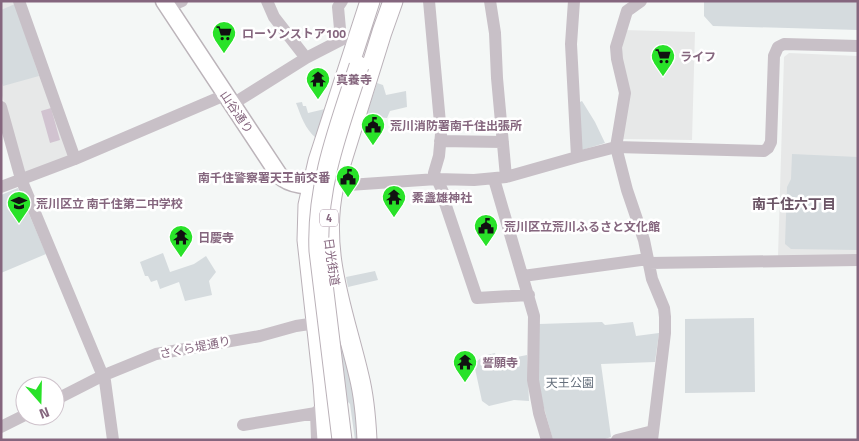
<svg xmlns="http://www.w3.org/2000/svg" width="859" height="441" font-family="'Titillium Web','Noto Sans JP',sans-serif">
<rect width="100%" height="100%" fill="#f4f7f6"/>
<path fill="#e7e8e8" d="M1 1H17L71 157 24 173 1 92Z
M623 30 695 32 692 140 622 139 619 46Z
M789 53 858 56V255L778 256 784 57Z"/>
<path fill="#d5dbde" d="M704 1H858V30L713 26 704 16Z
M15 4 39 76 3 86 1 80V10Z
M377 83 383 85 386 95 406 91 407 107 390 111 387 118 366 116Z
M582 101 595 122 605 143 582 150 576 104Z
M302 102 303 106H306L308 113 329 108 316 138C305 129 301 116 296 103Z
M792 154 858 157V250L791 249 785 244 787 187 791 179Z
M18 188 46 254 1 273V195Z
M163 253 170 272 194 264 206 256 216 272 209 281 212 295 185 301 179 282 160 289 157 280 151 282 148 276H145L140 262Z
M375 271 378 280 348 287 346 277Z
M754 318 755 392 685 393V319Z
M602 322 605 325 633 322 636 336 659 333 655 362 601 364 611 437 602 440H553L537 383 539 324Z
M344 344 350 366 358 440H355L350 404 346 400 337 345Z
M495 353 497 361 527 355 529 401 514 400 489 406 482 401 474 364 483 356Z"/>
<path fill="#d1c3d0" d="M51 108 60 140 50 143 41 111Z"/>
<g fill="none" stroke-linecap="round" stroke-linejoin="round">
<g stroke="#bcb4ba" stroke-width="19">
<path id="major" d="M164 1 279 175C290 186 309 186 324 186"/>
</g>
<g stroke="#bab1b8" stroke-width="21">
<path id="highway" d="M327 440 323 384 307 240 308 205 318 161 370 1
M367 440C366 419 364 396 359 376 344 312 319 252 334 186L382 32 393 1"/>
</g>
<path stroke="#c8c0c7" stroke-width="12" d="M19 1 75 159
M267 1 274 17 306 58
M429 1 441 134 439 156 434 173 443 192V197L477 298 529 295
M490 1 495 33 497 78 506 177
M574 1 571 44 577 157
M641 1 627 11 616 47 617 59 625 93 616 147 627 190 644 240 652 279 664 308 665 317V333L653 432
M168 7 182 1
M231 105 306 58 341 40 338 7 342 1
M1 107 21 179 105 381 113 440
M440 141 503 142
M494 179 534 316 533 380 539 413 547 440
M334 186 437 179 474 180 506 177 577 157 616 147 764 151 768 148 771 142 774 56 778 47 784 44 858 46
M1 187 75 159 225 95
M649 263 858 260
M523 276 648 259
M55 400 102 376 156 354 260 336 296 326 323 322
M316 412 317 440
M243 425 316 413
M1 427 25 415
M617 440 649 432H653L652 440"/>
<use href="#major" stroke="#fff" stroke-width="16"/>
<use href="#highway" stroke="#fff" stroke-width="19"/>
<g stroke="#bab1b8" stroke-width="21" stroke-linecap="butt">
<path id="highway-bridge" d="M342 440 319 251C316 186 339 127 359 66"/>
</g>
<use href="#highway-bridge" stroke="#fff" stroke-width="19"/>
</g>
<defs>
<g id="supermarket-pin" transform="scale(1.25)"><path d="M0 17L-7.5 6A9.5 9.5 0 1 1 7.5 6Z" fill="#29e229" stroke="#fff"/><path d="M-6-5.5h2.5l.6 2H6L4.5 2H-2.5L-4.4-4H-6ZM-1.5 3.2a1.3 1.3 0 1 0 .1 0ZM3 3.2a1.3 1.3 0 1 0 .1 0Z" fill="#111"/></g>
<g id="temple-pin" transform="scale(1.25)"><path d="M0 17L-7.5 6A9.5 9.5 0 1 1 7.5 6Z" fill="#29e229" stroke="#fff"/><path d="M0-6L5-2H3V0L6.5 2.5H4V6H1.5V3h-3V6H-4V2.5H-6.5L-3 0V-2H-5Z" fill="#111"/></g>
<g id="civic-pin" transform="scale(1.25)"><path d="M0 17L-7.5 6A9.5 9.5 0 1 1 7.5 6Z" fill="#29e229" stroke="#fff"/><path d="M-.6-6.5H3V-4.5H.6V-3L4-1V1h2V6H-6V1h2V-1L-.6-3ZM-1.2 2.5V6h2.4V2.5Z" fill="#111"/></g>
<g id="school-pin" transform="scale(1.25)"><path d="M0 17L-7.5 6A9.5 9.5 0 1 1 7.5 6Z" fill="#29e229" stroke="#fff"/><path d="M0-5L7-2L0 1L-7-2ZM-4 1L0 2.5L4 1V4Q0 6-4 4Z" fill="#111"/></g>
</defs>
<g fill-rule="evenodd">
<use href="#supermarket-pin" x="224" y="33"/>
<use href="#supermarket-pin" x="663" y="56"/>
<use href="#temple-pin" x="318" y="79"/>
<use href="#civic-pin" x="373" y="125"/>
<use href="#civic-pin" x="348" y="177"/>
<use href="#temple-pin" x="394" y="197"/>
<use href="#school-pin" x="19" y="203"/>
<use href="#civic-pin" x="486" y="226"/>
<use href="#temple-pin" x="181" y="237"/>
<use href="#temple-pin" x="465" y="362"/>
</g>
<g text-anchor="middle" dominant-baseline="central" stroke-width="5" stroke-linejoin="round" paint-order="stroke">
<rect fill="#fff" stroke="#aa94a5" stroke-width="1" x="320" y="209.5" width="18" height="17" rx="4"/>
<g font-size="11" font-weight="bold" fill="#85667e">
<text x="329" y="218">4</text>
</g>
<g font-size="12" font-weight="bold" fill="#85667e" stroke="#fff" text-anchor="start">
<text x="242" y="33">ローソンストア100</text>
<text x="680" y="56">ライフ</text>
<text x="336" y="79">真養寺</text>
<text x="390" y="125">荒川消防署南千住出張所</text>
<text x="330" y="177" text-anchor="end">南千住警察署天王前交番</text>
<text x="412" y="197">素盞雄神社</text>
<text x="36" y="203">荒川区立 南千住第二中学校</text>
<text x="504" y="226">荒川区立荒川ふるさと文化館</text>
<text x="198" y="237">日慶寺</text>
<text x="482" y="362">誓願寺</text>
</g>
<g font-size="12" fill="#85667e" stroke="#fff">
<text transform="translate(237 112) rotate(56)">山谷通り</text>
<text transform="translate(332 262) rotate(82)">日光街道</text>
<text transform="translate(195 347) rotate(-11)">さくら堤通り</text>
</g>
<g font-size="12" fill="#656f7c" stroke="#fff">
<text x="570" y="382">天王公園</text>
</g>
<g font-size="14" font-weight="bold" fill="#6a5465" stroke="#fff">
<text x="794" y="203">南千住六丁目</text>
</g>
</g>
<rect width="859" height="441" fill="none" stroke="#85667e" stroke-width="5"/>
<g transform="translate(40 401) rotate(160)"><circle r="24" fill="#ffffff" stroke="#cec2cb"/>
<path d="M0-4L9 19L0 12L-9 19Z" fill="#29e229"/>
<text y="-8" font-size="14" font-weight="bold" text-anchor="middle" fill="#85667e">N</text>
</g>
</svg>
